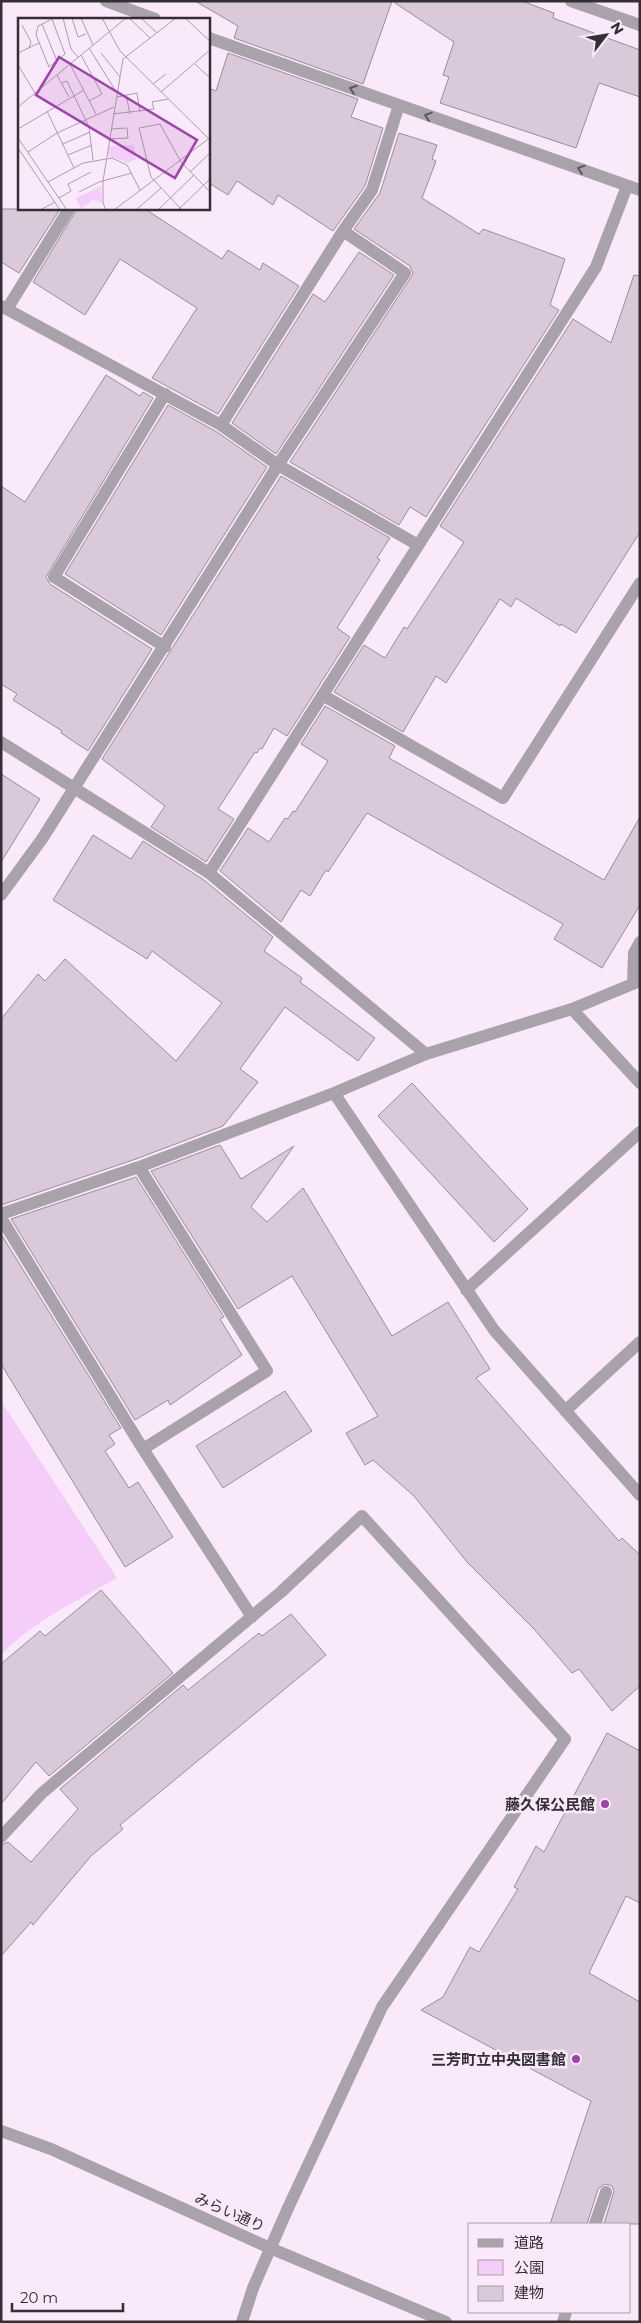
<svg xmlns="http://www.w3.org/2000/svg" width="641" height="2323" font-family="Montserrat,'Noto Sans JP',sans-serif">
<rect width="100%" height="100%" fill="#fae9fb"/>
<path fill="#f5cdf9" d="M1 1401 117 1578C77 1601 33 1621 1 1655Z"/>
<path fill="#dac9db" stroke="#9b8c9d" d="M195 1H522L554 13 553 18 640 50V97L599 83 576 148 440 103 449 77 443 75 454 42 392 1 363 84 234 38 238 26Z
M228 53 358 99 351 117 383 128 365 186 333 231 278 195 273 205 237 181 228 195 209 183V88L216 91Z
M399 133 437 145 432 159 436 161 422 198 479 234 483 229 565 259 550 305 559 310 426 517 410 507 399 525 290 462 413 274 410 266 354 229 380 193Z
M1 209H60L19 273 1 262Z
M77 209H145L222 259 228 250 260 270 263 263 299 286 218 414 152 378 197 308 120 259 85 315 33 282Z
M359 252 394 275 276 454 232 423 313 294 325 302Z
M634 275 640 276V532L576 633 561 624 560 626 516 598 511 607 500 599 446 683 436 676 403 732 334 692 364 645 385 658 404 627 407 629 464 542 440 526 573 319 611 343Z
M106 375 140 396 143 392 153 398 46 577 50 584 152 649 88 751 61 733 62 731 13 700 17 694 1 684V486L25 502Z
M168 405 217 432 267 467 161 635 65 574Z
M281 476 390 538 377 558 380 560 337 628 350 637 287 736 274 728 262 749 260 748 257 753 255 752 218 809 234 819 206 862 151 827 165 806 102 759Z
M325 706 395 746 389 758 604 880 640 817V905L602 968 554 939 563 924 367 813 328 872 326 870 310 896 301 890 281 922 220 871 248 828 269 842 285 818 288 819 293 811 295 812 328 761 301 744Z
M1 774 40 799 1 862Z
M93 835 131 859 143 841 204 880 273 937 264 951 302 978 300 982 375 1038 358 1061 285 1007 240 1069 258 1082 223 1126 136 1159 1 1205V1019L38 974 45 981 65 959 176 1061 222 1003 152 951 147 959 53 900Z
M412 1083 528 1209 494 1242 378 1116Z
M220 1145 241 1179 294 1146 251 1207 267 1222 303 1188 392 1336 448 1302 490 1369 476 1378 619 1541 622 1538 640 1555V1686L612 1711 579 1669 572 1673 534 1629 467 1562 414 1496 373 1460 365 1465 346 1433 378 1416 292 1276 238 1309 151 1171Z
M136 1177 224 1317 220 1319 242 1355 170 1405 168 1400 135 1420 11 1219Z
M1 1234 121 1428 109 1435 115 1444 105 1451 129 1488 138 1482 173 1537 125 1567 1 1364Z
M285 1391 312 1431 223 1488 196 1446Z
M101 1590 173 1673 49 1776 36 1762 1 1804V1664L40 1631 45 1636Z
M291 1614 326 1655 120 1825 123 1829 91 1856 33 1925 31 1922 1 1956V1845L8 1842 31 1862 78 1809 60 1789 183 1685 188 1690 259 1633 262 1636Z
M607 1733 640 1751V1903L626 1896 589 1973 640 2002V2224H604L614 2191 612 2186 605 2184 598 2189 587 2224H550L591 2101 421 2010 443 1997 470 1947 479 1952 518 1889 514 1887 536 1846 544 1852Z"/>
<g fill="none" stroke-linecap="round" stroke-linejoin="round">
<path stroke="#a9a2aa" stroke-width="12" d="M106 1 155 19
M571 1 640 25
M209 38 640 190
M1 306 221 425 278 465 418 545
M7 309 69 209
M221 425 343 231 372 190 399 105
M165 647 54 577 165 394
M324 696 503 798 640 583
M1 742 209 873 426 1054
M209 873 596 267 627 186
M1 895 42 839 278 465 405 273 343 231
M633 984 634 953 640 942
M572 1009 640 1083
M334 1093 494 1330 640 1495
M1 1214 139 1167 334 1093 426 1054 572 1009 640 981
M1 1218 143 1449 267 1371 139 1167
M466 1290 640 1132
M565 1411 640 1342
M143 1449 252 1617
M1 1837 42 1793 281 1592 362 1516 565 1739 382 2007 288 2208 253 2288 242 2322
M1 2131 51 2149 270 2248 446 2322
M595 2224 606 2192
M563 2322 566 2312"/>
</g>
<defs><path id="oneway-chevron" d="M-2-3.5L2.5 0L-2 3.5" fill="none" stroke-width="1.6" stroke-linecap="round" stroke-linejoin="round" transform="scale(1.25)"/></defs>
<g stroke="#5d575e">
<use href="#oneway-chevron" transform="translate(353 89) rotate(-160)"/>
<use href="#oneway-chevron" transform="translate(428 116) rotate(-161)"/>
<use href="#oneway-chevron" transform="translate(581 169) rotate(-161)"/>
</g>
<g fill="#a042ab" stroke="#fae9fb" stroke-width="2">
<circle cx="605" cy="1804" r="5"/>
<circle cx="576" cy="2059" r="5"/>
</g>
<g text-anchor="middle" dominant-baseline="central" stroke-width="5" stroke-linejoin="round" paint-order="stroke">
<g font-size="15" font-weight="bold" fill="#342e35" stroke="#fae9fb" text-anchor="end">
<text x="595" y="1804">藤久保公民館</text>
<text x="566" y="2059">三芳町立中央図書館</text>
</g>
<g font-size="15" fill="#342e35" stroke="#fae9fb">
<text transform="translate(230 2212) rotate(24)">みらい通り</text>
</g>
</g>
<g transform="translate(18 18)">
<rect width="192" height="192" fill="#fae9fb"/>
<path d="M116 127 118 141 110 145 90 138 91 128ZM83 168 84 185 75 182 63 191 58 180Z" fill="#f5cdf9"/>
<path fill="none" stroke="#ab9eac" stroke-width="1" d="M45 0 53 31 60 39M54 0 60 19 68 16M63 0 75 27M84 0 102 33 193 123M111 0 132 20M123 0 139 15M167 0 193 24M34 1 47 36 31 49 18 17 20 8ZM24 6 39 43M4 7 13 24 11 30M71 30 99 75M0 35 21 25M83 35 102 59M63 37 84 76 71 83M52 46 78 96M177 46 193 61M0 47 17 75M39 57 51 79M44 65 49 63 71 109 75 142M135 66 148 56M143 74 193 31M108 77 112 96M99 79 119 75 122 94M0 89 108 0M29 93 56 150M95 96 136 91 134 84 150 81M0 111 66 72M0 120 49 192M90 121 110 120 109 110 93 111M45 126 72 114M0 130 42 192M10 134 39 115 96 89M50 137 74 127M172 154 193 134M30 164 65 145 94 140 109 147 122 172M61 174 81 164 114 155M41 180 53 173 50 166 73 154M22 192 37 184M88 192 85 185V163L105 41 158 0M96 192 193 119M118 192 143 170M140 192 176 157M160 192 193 160M164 192 133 159 121 110 142 106 163 144 193 175"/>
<path fill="#a042ab" fill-opacity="0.15" stroke="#a042ab" stroke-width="2.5" d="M41 39 179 122 157 160 18 77Z"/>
<rect width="192" height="192" fill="none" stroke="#342e35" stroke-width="2.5"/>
</g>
<rect width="641" height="2323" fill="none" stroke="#342e35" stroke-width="5"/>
<rect x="468" y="2223" width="162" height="90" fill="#fae9fb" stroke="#ab9eac"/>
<rect x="478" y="2239" width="25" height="8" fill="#a9a2aa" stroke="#ab9eac"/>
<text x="514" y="2248" font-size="15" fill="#342e35">道路</text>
<rect x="478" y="2260" width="25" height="15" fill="#f5cdf9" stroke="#ab9eac"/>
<text x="514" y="2273" font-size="15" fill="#342e35">公園</text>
<rect x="478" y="2286" width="25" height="15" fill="#dac9db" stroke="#ab9eac"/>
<text x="514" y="2298" font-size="15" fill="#342e35">建物</text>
<g transform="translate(606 35) rotate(59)" stroke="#fae9fb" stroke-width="4" paint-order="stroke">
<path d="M0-4L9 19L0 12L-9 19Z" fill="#342e35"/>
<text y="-8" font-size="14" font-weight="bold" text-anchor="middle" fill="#342e35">N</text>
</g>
<path d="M12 2303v8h111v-8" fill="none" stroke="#342e35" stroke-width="2.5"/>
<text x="20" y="2303" font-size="15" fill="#342e35" stroke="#fae9fb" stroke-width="4" paint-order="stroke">20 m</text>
</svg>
